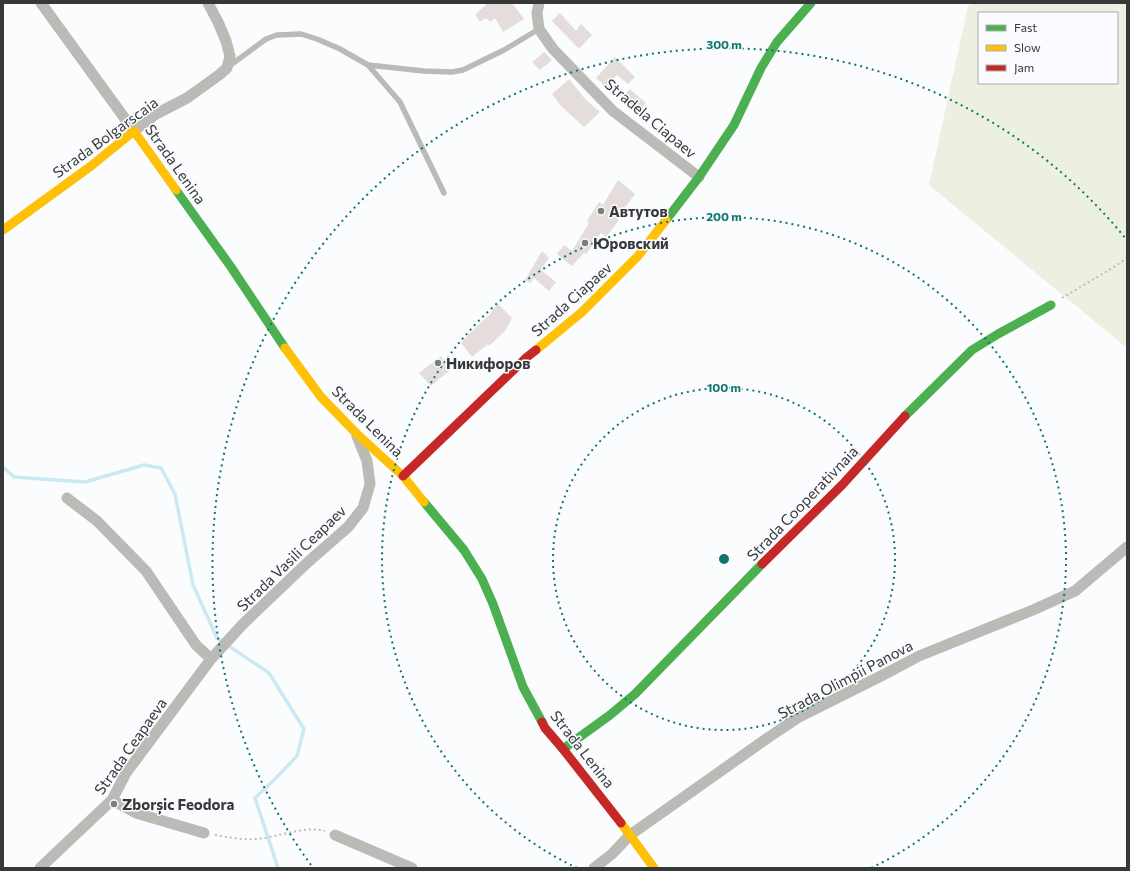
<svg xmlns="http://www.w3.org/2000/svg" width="1130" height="871" font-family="Commissioner,sans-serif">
<rect width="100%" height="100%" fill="#fbfcfd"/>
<path fill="#ecf0e1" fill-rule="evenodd" d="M972 3H1127V348L929 185 968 6ZM979 13H1117V83H979Z"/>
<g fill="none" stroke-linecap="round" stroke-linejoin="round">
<path stroke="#cbe9f3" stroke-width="3.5" d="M3 467 14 477 85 482 144 465 161 468 175 494 193 585 217 638 269 673 304 729 297 756 275 779 255 798 278 868"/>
</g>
<path fill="#e4dddc" d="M488 3H512L524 19 503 32 495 18 490 22 486 18 480 22 475 15Z
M560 13 576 31 581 24 592 35 579 49 552 21Z
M544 52 552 60 540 70 532 62Z
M615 57 635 77 628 84 617 75 606 87 596 78Z
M569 79 585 99 600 112 584 127 561 106 552 94Z
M630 89 646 103 639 112 622 97Z
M618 180 635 194 617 218 619 220 606 237 601 233 586 254 584 253 572 266 557 254 564 245 572 251 589 223 587 221 599 202 603 205Z
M542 251 549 258 541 270 556 282 549 291 534 278 530 283 525 280Z
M498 304 512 318 505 331 489 346 488 344 472 357 461 343 466 337 489 315Z
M441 356 449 371 431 386 419 373Z"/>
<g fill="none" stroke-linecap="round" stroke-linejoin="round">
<path stroke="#bebdbc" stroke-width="2" stroke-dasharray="2 3" stroke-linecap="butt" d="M1062 298 1114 267 1127 258
M215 835C228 837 241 840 255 839 276 838 304 825 325 831"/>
<path stroke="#babab6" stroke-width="5.5" d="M368 65 400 102 444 193
M228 67 266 39 277 35 301 34 317 39 340 49 368 65 424 71 452 72 463 70 504 50 539 29"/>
<path stroke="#babab6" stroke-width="11" d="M41 3 134 131 156 114 187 98 219 75 227 68 230 56 226 41 218 22 208 3
M539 3 537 13 539 29 553 49 613 111 699 177
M67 498 97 521 146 571 196 645 211 659
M112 800 136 813 204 833
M335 835 412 868
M40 868 112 800 126 773 211 659 243 624 308 562 348 527 363 508 370 484 367 461 357 436
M594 868 612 854 630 835 769 737 799 717 883 675 919 656 1033 610 1075 591 1127 547"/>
<path stroke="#4caf50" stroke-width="9" d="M176 190 231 267 285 348
M666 220 699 177 734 125 761 68 777 42 811 3
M905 416 972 350 998 334 1051 305
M424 502 464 550 482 579 493 604 523 687 542 722
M563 749 610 715 635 694 762 564"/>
<path stroke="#ffc107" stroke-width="9" d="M3 230 91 166 134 131 176 190
M285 348 321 397 357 434 403 476 424 502
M536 350 582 312 638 256 666 220
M621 823 654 868"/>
<path stroke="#c62828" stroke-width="9" d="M403 476 527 357 536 350
M762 564 842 485 905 416
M542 722 545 728 563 749 621 823"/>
</g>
<g fill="none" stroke="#0f766e" stroke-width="2" stroke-dasharray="2 4">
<circle cx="724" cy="559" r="171"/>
<path d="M577 868A342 342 0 1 1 871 868"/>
<path d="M311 865A514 514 0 0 1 1126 239"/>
</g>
<g fill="#7c7d7e" stroke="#fafbfe" stroke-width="1.5">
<circle cx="601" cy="211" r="4"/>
<circle cx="585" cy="243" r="4"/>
<circle cx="438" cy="363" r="4"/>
<circle cx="114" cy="804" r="4"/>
</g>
<g text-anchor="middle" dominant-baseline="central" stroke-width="3" stroke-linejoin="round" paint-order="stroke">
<g font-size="15" fill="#37383a" stroke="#fafbfe">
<text transform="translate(651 118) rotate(40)">Stradela Ciapaev</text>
<text transform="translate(105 137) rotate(-36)">Strada Bolgarscaia</text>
<text transform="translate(176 164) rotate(55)">Strada Lenina</text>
<text transform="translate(571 299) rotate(-42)">Strada Ciapaev</text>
<text transform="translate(368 421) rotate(45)">Strada Lenina</text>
<text transform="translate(802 503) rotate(-46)">Strada Cooperativnaia</text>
<text transform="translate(291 558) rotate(-44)">Strada Vasili Ceapaev</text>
<text transform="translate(845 679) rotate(-28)">Strada Olimpii Panova</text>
<text transform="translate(130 746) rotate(-55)">Strada Ceapaeva</text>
<text transform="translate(583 749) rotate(52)">Strada Lenina</text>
</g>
<g font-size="15" font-weight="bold" fill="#37383a" stroke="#fafbfe" text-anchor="start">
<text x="609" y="211">Автутов</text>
<text x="593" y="243">Юровский</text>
<text x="446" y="363">Никифоров</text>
<text x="122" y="804">Zborșic Feodora</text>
</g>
</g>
<circle cx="724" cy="559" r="6" fill="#0f766e" stroke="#fafbfe" stroke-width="2"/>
<g font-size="12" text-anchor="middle" font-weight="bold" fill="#0f766e" stroke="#fafbfe" stroke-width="3" stroke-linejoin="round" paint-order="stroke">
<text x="724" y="49">300 m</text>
<text x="724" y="221">200 m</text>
<text x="724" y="392">100 m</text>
</g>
<rect width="1130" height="871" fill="none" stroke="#37383a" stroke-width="8"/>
<rect x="978" y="12" width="140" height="72" fill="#fafbfe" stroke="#acadb0"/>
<rect x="986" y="25" width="20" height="6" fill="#4caf50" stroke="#acadb0"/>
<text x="1014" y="32" font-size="12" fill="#37383a">Fast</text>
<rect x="986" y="45" width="20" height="6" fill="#ffc107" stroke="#acadb0"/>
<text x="1014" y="52" font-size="12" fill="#37383a">Slow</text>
<rect x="986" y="65" width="20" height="6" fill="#c62828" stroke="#acadb0"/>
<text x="1014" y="72" font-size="12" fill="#37383a">Jam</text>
</svg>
